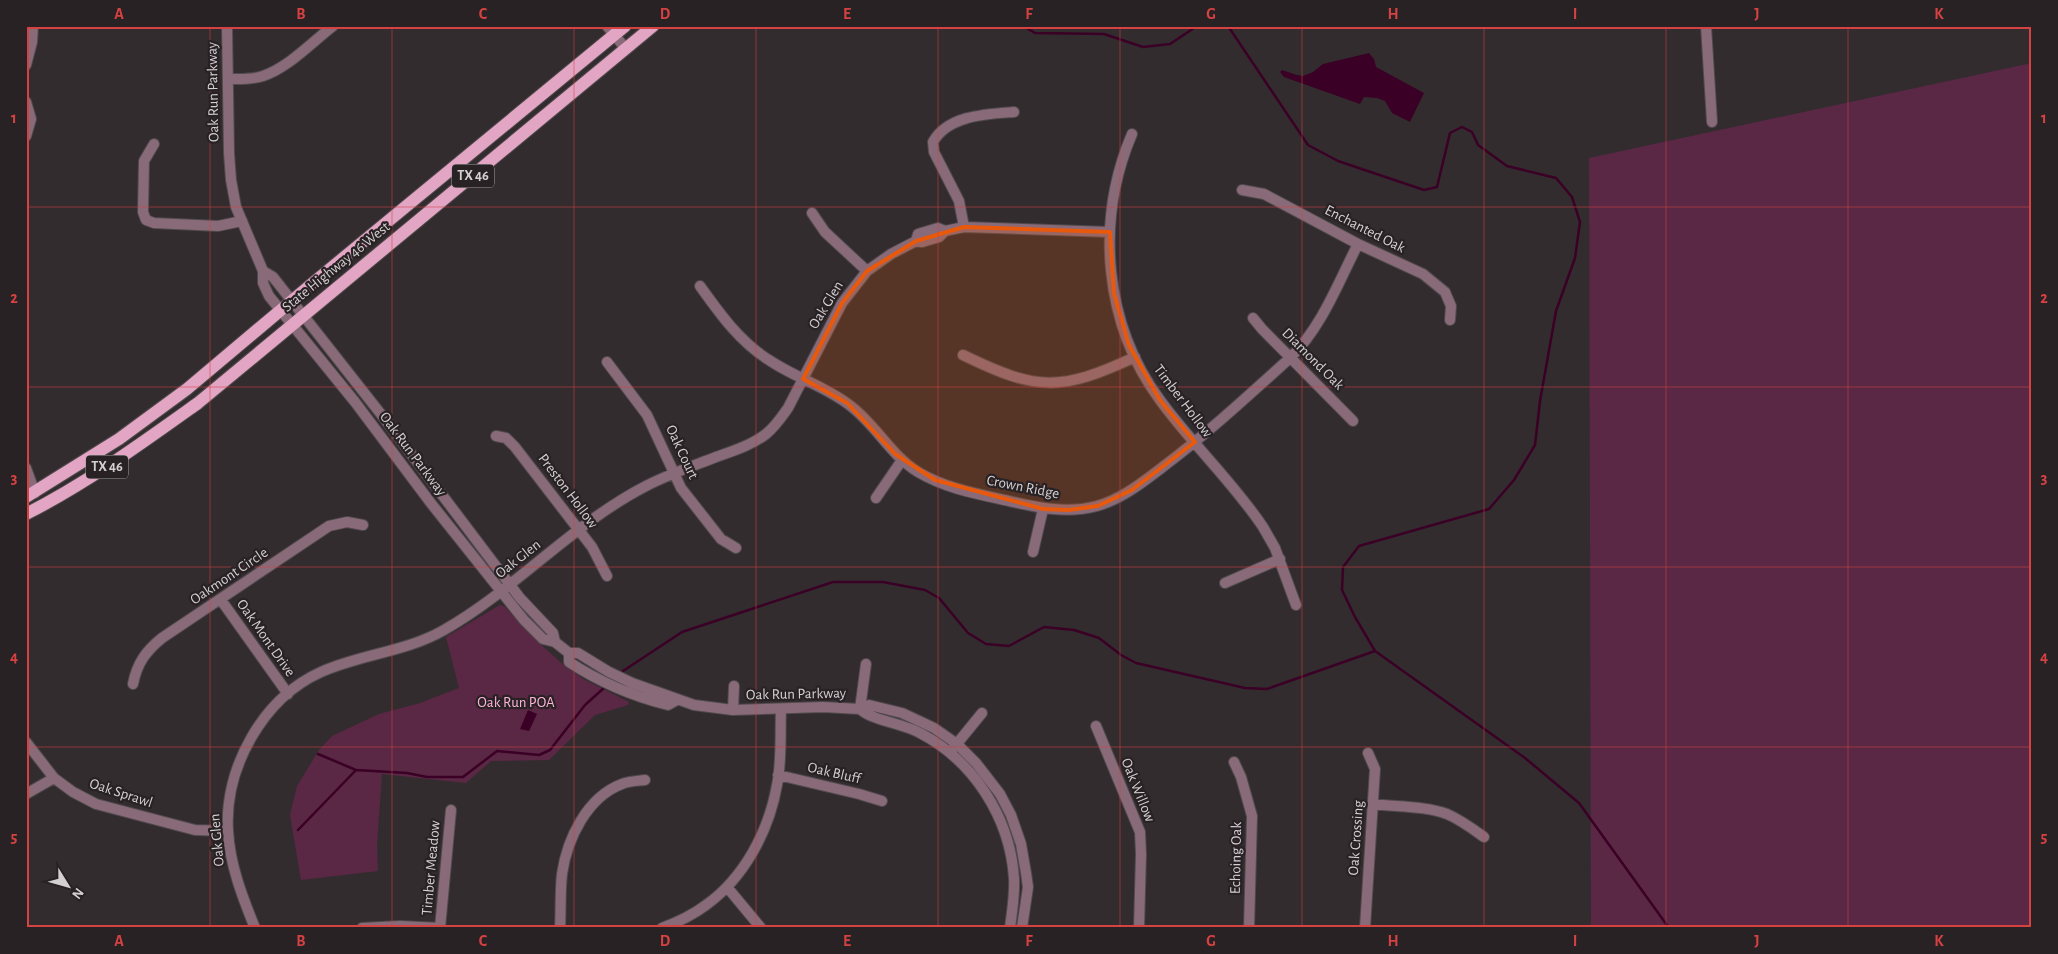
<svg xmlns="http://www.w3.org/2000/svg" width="2058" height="954" font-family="'Alegreya Sans',sans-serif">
<rect width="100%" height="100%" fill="#332c2f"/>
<path fill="#5a2844" d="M2032 63V928H1591L1589 158Z
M500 605 505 607 539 643 566 667 585 680 629 702 628 705 595 715 549 760 491 761 466 783 382 774 377 846 378 871 301 880 290 815 297 786 319 750 332 736 379 714 420 703 459 688 446 637Z"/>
<path fill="#3a0025" d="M1369 53 1374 59 1376 67 1424 93 1410 122 1392 113 1385 101 1377 98 1364 97 1360 104 1284 77 1280 72 1282 70 1297 75 1303 76 1313 72 1323 64Z
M528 710 537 714 529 731 520 729Z"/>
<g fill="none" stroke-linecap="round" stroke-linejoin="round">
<path stroke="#3a0025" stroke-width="2.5" d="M1023 26 1035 33 1104 34 1143 47 1170 44 1197 26
M1228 26 1308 145 1338 161 1424 190 1437 187 1450 133 1462 127 1472 132 1478 145 1507 166 1556 178 1572 197 1580 222 1575 258 1556 311 1540 401 1535 445 1514 480 1489 509 1359 546 1343 567 1342 590 1355 617 1375 651 1525 758 1579 803 1669 928
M620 673 682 632 833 582H883L925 590 939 598 968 633 986 644 1009 646 1044 627 1074 630 1099 638 1121 655 1136 663 1245 688 1267 689 1375 651
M318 754 356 770 407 773 427 777H463L497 751 539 755 550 750 585 705 605 687
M298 830 356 770"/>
<g stroke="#504a4c" stroke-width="12">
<path id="minor" d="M607 26 626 49
M1706 26 1712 122
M26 65 32 42 33 26
M228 79C239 79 251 80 263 76 289 67 311 43 333 26
M26 102 31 119 26 136
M1132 134C1095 221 1104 324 1160 400 1192 444 1233 482 1263 527L1275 548 1296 605
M154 144 144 161 143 212 146 220 154 223 218 226 242 221
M1242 190 1264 194 1358 244 1423 274 1445 292 1451 306 1450 320
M812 213 825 232 867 271
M964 227 959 201 934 152 933 142C948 115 987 114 1014 112
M916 241 918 234 938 228 945 231
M700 286C720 314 740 342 769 360 794 377 824 386 848 404 875 423 889 454 918 472 943 487 972 493 1000 499 1032 506 1063 515 1097 506 1122 499 1143 482 1164 466 1208 433 1249 395 1290 358 1322 327 1338 283 1358 244
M1253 318 1262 329 1353 421
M963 355C1037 391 1060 392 1135 357
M607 362 647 415 681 488 721 539 736 548
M496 436 506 438 515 447 592 547 607 576
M26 468 35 493
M876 498 902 460
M1033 552 1043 509
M1225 583 1280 559
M221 600 288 694
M133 684C137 663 146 651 162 638L329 526 347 522 363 525
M860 709 866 664
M733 710 734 686
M1096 726 1140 832 1141 854 1139 928
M26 742 54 778 73 792 96 804 195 830 228 831
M951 751 982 713
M1234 762 1241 777 1252 816 1249 928
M778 775 859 794 882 801
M26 794 54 778
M1373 804C1397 807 1425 806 1447 814 1461 820 1473 829 1484 837
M727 887 761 928
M255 928C242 896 230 865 228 831 224 768 263 698 321 672 361 654 406 652 444 630 516 589 572 524 646 486 669 474 693 466 716 457 733 451 752 445 766 434 775 427 781 418 788 408L842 303 867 271 891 254 916 241 922 242 939 237 945 231 964 227 1110 232
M362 928 400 926 441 928
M440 928 451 810
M560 928C561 910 560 891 562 874 567 839 587 797 622 784 629 781 637 781 645 780
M662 928C678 922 693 915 706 905 744 878 769 831 777 785 782 761 780 733 781 709
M1365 928 1375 769 1368 753"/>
</g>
<g stroke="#504a4c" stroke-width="12">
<path id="tertiary" d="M227 26 229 153 231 180 236 207 263 271V283L269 296 355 402 430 502 524 620 543 639 555 642 569 653H578L609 672 632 683 694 705 733 710 823 707 860 709 869 705 902 713 934 728 957 744 976 763 1000 794 1011 815 1021 844 1026 873 1028 887 1022 928
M263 271 273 277 314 329 384 418 520 598 553 633 555 642
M569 653V662C601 683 632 696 668 705L677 700
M860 709C873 721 902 723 920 733 974 761 1010 818 1014 878 1015 895 1012 911 1010 928"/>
</g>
<g stroke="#504a4c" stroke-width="14">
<path id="primary" d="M26 497 119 439 187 389 313 283 625 26
M26 514C87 483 142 443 198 403L653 26"/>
</g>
<use href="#minor" stroke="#896a79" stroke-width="10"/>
<use href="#tertiary" stroke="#896a79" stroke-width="10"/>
<use href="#primary" stroke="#e3a5c4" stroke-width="12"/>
</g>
<path fill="#e8590c" fill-opacity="0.2" stroke="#e8590c" stroke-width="4" stroke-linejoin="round" d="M964 227 1110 232 1114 293 1129 345 1160 400 1195 442 1132 490 1098 506 1069 510 1043 509 935 480 895 454 847 403 803 379 842 303 867 271 916 241Z"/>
<path fill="none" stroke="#d64142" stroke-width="1" stroke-opacity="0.55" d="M210 26V928M392 26V928M574 26V928M756 26V928M938 26V928M1120 26V928M1302 26V928M1484 26V928M1666 26V928M1848 26V928M26 207H2032M26 387H2032M26 567H2032M26 747H2032"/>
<g text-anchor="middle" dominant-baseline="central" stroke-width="4.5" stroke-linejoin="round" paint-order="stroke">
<g fill="#292225" stroke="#a19c9e" stroke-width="1">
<rect x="452" y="164.5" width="42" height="23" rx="4"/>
<rect x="86" y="455.5" width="42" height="23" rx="4"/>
</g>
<g font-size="14" font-weight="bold" fill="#d4d0d2">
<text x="473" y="176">TX 46</text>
<text x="107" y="467">TX 46</text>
</g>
<g font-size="15" fill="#d4d0d2" stroke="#292225">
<text transform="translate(213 92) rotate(-91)">Oak Run Parkway</text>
<text transform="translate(1365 229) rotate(27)">Enchanted Oak</text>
<text transform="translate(336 267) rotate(-39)">State Highway 46 West</text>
<text transform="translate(826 305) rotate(-59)">Oak Glen</text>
<text transform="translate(1313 359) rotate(45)">Diamond Oak</text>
<text transform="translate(1183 401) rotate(53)">Timber Hollow</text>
<text transform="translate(682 452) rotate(65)">Oak Court</text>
<text transform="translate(413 454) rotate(53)">Oak Run Parkway</text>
<text transform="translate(1023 487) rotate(11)">Crown Ridge</text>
<text transform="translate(568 491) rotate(53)">Preston Hollow</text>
<text transform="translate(518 559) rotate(-38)">Oak Glen</text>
<text transform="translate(229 576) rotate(-34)">Oakmont Circle</text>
<text transform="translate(266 638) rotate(55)">Oak Mont Drive</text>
<text transform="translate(796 694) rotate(-1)">Oak Run Parkway</text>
<text transform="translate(834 773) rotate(13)">Oak Bluff</text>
<text transform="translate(1138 790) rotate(68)">Oak Willow</text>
<text transform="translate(121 793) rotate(18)">Oak Sprawl</text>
<text transform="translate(1356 838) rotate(-86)">Oak Crossing</text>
<text transform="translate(217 840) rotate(-95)">Oak Glen</text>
<text transform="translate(1236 858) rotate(-89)">Echoing Oak</text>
<text transform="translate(431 868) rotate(-85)">Timber Meadow</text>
</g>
<g font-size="15" fill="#ffb2d8" stroke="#292225">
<text x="516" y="702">Oak Run POA</text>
</g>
</g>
<rect width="2058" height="954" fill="none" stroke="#292225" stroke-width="55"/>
<g transform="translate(68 886) rotate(127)" stroke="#292225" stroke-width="4" paint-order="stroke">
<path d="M0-4L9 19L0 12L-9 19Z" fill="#d4d0d2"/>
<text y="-8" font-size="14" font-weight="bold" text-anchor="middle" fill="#d4d0d2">N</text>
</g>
<rect x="28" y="28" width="2002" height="898" fill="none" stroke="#d64142" stroke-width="2"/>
<g font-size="16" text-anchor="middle" font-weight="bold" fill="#d64142">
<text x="119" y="19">A</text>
<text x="301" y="19">B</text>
<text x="483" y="19">C</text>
<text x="665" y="19">D</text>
<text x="847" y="19">E</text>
<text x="1029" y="19">F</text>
<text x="1211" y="19">G</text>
<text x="1393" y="19">H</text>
<text x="1575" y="19">I</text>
<text x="1757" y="19">J</text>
<text x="1939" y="19">K</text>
<text x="14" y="123">1</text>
<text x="2044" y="123">1</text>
<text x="14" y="303">2</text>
<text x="2044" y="303">2</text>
<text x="14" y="483">3</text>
<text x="2044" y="483">3</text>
<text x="14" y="662">4</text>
<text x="2044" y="662">4</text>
<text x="14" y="842">5</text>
<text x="2044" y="842">5</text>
<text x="119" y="946">A</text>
<text x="301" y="946">B</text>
<text x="483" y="946">C</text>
<text x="665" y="946">D</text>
<text x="847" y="946">E</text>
<text x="1029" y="946">F</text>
<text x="1211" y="946">G</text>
<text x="1393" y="946">H</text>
<text x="1575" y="946">I</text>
<text x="1757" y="946">J</text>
<text x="1939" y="946">K</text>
</g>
</svg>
